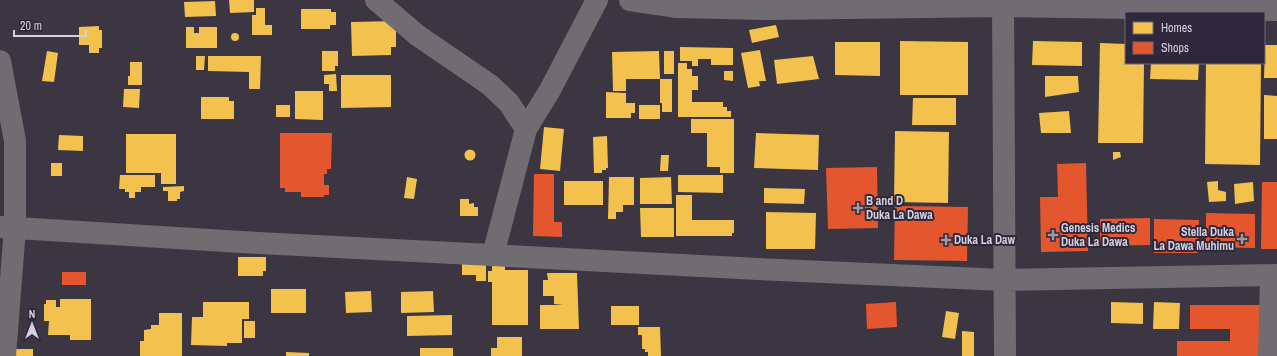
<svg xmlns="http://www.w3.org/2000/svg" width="1277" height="356" font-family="'Archivo Narrow',sans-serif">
<rect width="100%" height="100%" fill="#3b3641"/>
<path fill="#f2c14e" d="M229 0H254V12L230 13Z
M215 1 216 16 185 17 184 2Z
M256 8H265V25H272V35H252V15H256Z
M301 9H331V12H336V25H330V29H301Z
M396 21V47H391V55L352 56 351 22Z
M776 25 779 37 752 43 749 30Z
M99 26V30H102V48H99V53H89V45H79V27Z
M186 27H194V33H199V27H217V48H186Z
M231 37a4 4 0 1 1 8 0a4 4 0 1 1-8 0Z
M900 41 968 42V95H900Z
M1033 41 1082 42V66L1032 65Z
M835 42H880V76L835 75Z
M1100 43 1126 44V63H1144L1143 143H1098Z
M1265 45H1277V78H1264Z
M680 47 733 48V65H711V59H698V66H692V61H680Z
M760 50 766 81H759L760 86 748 88 741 53Z
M47 51 58 53 54 82 42 81Z
M322 51H338V66H335V71H322Z
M659 51 660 79H626V91H613L612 52Z
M664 51H674V74H664Z
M196 56H205L204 70H196Z
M208 56H261L260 89H249V72L208 71Z
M813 56 819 79 777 84 774 60Z
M130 62H142V85H128V76H130Z
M678 63H687V69H692V76H698V90H692V102H723V107H727V111H731V117H678Z
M1151 63H1199L1198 80 1150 79Z
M1206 63H1261L1260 165 1205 164Z
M724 71H733V81L724 80Z
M336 74 337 91H329V84H324V75Z
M341 75H391V107L341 108Z
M1045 76H1078L1079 92 1045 97Z
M660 79H672V112H662V103H660Z
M124 89H140L139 108 123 107Z
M295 91H323V120L295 119Z
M606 92 626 93V103H635V113H631V118H606Z
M1264 95 1277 96V139H1264Z
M201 97H229V101H234V119H201Z
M913 98H956V125H912Z
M276 105H290V117H276Z
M639 105H660V119H639Z
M1069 111 1071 133H1041L1039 113Z
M691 119H734V173H720V167H707V133H691Z
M544 127 564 129 560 171 540 169Z
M895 131 949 132 948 203 894 202Z
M756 133 819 135 818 170 754 168Z
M126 134H176V184H161V173H126Z
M59 135 83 136V151L58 150Z
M607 136 608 168H606V170H602V173H594L593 137Z
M464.5 155a5.5 5.5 0 1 1 11 0a5.5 5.5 0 1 1-11 0Z
M1113 152H1120L1121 157 1113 160Z
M661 155H669L668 171H660Z
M51 163H62V176H51Z
M120 175H155V187H141V192H135V198H129V192H125V189H119Z
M678 175H723V193L678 192Z
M407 177 417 179 414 199 404 198Z
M609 177H634V205H623V212H616V219H608Z
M671 177 672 204H640V178Z
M564 181H603V205H564Z
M1218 181V190L1226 192V201L1209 202 1207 182Z
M1253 182 1254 201 1235 204 1234 184Z
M184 186V191L180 192V199H177V201H168V191H163V187Z
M764 188 805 189 804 204 764 203Z
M676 195H692V220H734V233H732V236H676Z
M460 199H469V204L474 203V207H478V216H460Z
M640 208H674V237H641Z
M766 212 816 213 815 249H766Z
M238 257H266V271H263V276H238Z
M462 264H486V281H476V275H462Z
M492 265H505V270H528V325H492V282H488V271H492Z
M547 273H577L579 329H540V305H563L554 304V296H543V280H548Z
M271 289H306V313H271Z
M371 291 372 312 346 313 345 292Z
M433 291 434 312 401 313V292Z
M60 299H91V340H70V335H48L49 321H44V304H46V300H56V307H60Z
M203 302H249V319H242V343H227V346L191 345 192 317H203Z
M1111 302 1143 303V324L1111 323Z
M1154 302 1180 303 1179 329H1153Z
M611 306H639V325H611Z
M946 311 959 313 955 339 942 337Z
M159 313H182V356H140V341H144V330L151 329V325H159Z
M452 315V335L407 336V316Z
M244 321H255V338H244Z
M638 327H660L661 356H648V352H645V349H642V335H638Z
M962 331 974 332V356H962Z
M497 337H522V356H491V348H497Z
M420 348H453V356H420Z
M14 349H33V356H14Z
M286 352 309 353V356H286Z"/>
<path fill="#e4572e" d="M280 133H332L331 169H327V174H324V185H329V195H324V197H301V192H285V188H280Z
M1086 163 1088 251 1041 252 1040 197H1058L1057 164Z
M877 167 878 228 828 229 826 168Z
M534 174H554V222H562V237L533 236Z
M1262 182H1277V249H1261Z
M895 206 968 207 967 261 894 260Z
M1206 213 1255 214V248L1206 247Z
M1150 218V245L1100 246V219Z
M1154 219 1199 220 1198 253H1154Z
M62 272H86V285H62Z
M896 302 897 327 867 329 866 304Z
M1190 305H1267V356H1177V341H1230V329H1190Z"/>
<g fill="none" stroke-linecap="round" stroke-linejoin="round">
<path stroke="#706d72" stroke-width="22" d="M376 0 417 35 490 85 509 103 526 129
M630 0 677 7 768 9 1002 6 1277 10
M1003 0 1005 356
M0 61 15 141V228L5 356
M0 227 241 242 758 269 1004 280 1277 275
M493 255 526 129 550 90 597 0
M1269 356 1271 275"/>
</g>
<g fill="#9f9aa6" stroke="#2f273b" stroke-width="1.5">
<path d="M856 202h4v4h4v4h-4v4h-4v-4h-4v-4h4z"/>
<path d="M1051 229h4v4h4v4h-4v4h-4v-4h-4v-4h4z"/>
<path d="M1240 233h4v4h4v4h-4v4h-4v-4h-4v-4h4z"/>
<path d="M944 234h4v4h4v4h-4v4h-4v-4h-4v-4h4z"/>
</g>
<g text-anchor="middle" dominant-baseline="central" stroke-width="4" stroke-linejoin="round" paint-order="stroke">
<g font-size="12" font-weight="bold" fill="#d5d0dd" stroke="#2f273b" text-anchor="start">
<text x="866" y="201">B and D<tspan x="866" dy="14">Duka La Dawa</tspan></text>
<text x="1061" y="228">Genesis Medics<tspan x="1061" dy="14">Duka La Dawa</tspan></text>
<text x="1234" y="232" text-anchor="end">Stella Duka<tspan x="1234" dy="14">La Dawa Muhimu</tspan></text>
<text x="954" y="240">Duka La Daw</text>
</g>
</g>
<rect x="1125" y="12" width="140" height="52" fill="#2f273b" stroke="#716b7c"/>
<rect x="1133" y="22" width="20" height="12" fill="#f2c14e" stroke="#716b7c"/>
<text x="1161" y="32" font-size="12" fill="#d5d0dd">Homes</text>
<rect x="1133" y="42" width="20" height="12" fill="#e4572e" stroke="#716b7c"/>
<text x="1161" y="52" font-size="12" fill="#d5d0dd">Shops</text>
<g transform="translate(32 324)" stroke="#2f273b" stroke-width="3" paint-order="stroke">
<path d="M0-3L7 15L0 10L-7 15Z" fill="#d5d0dd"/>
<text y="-6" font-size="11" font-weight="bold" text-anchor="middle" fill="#d5d0dd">N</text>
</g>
<path d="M14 30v6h72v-6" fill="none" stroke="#d5d0dd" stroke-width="2"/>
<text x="20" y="30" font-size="12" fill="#d5d0dd" stroke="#2f273b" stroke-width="3" paint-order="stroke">20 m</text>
</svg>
